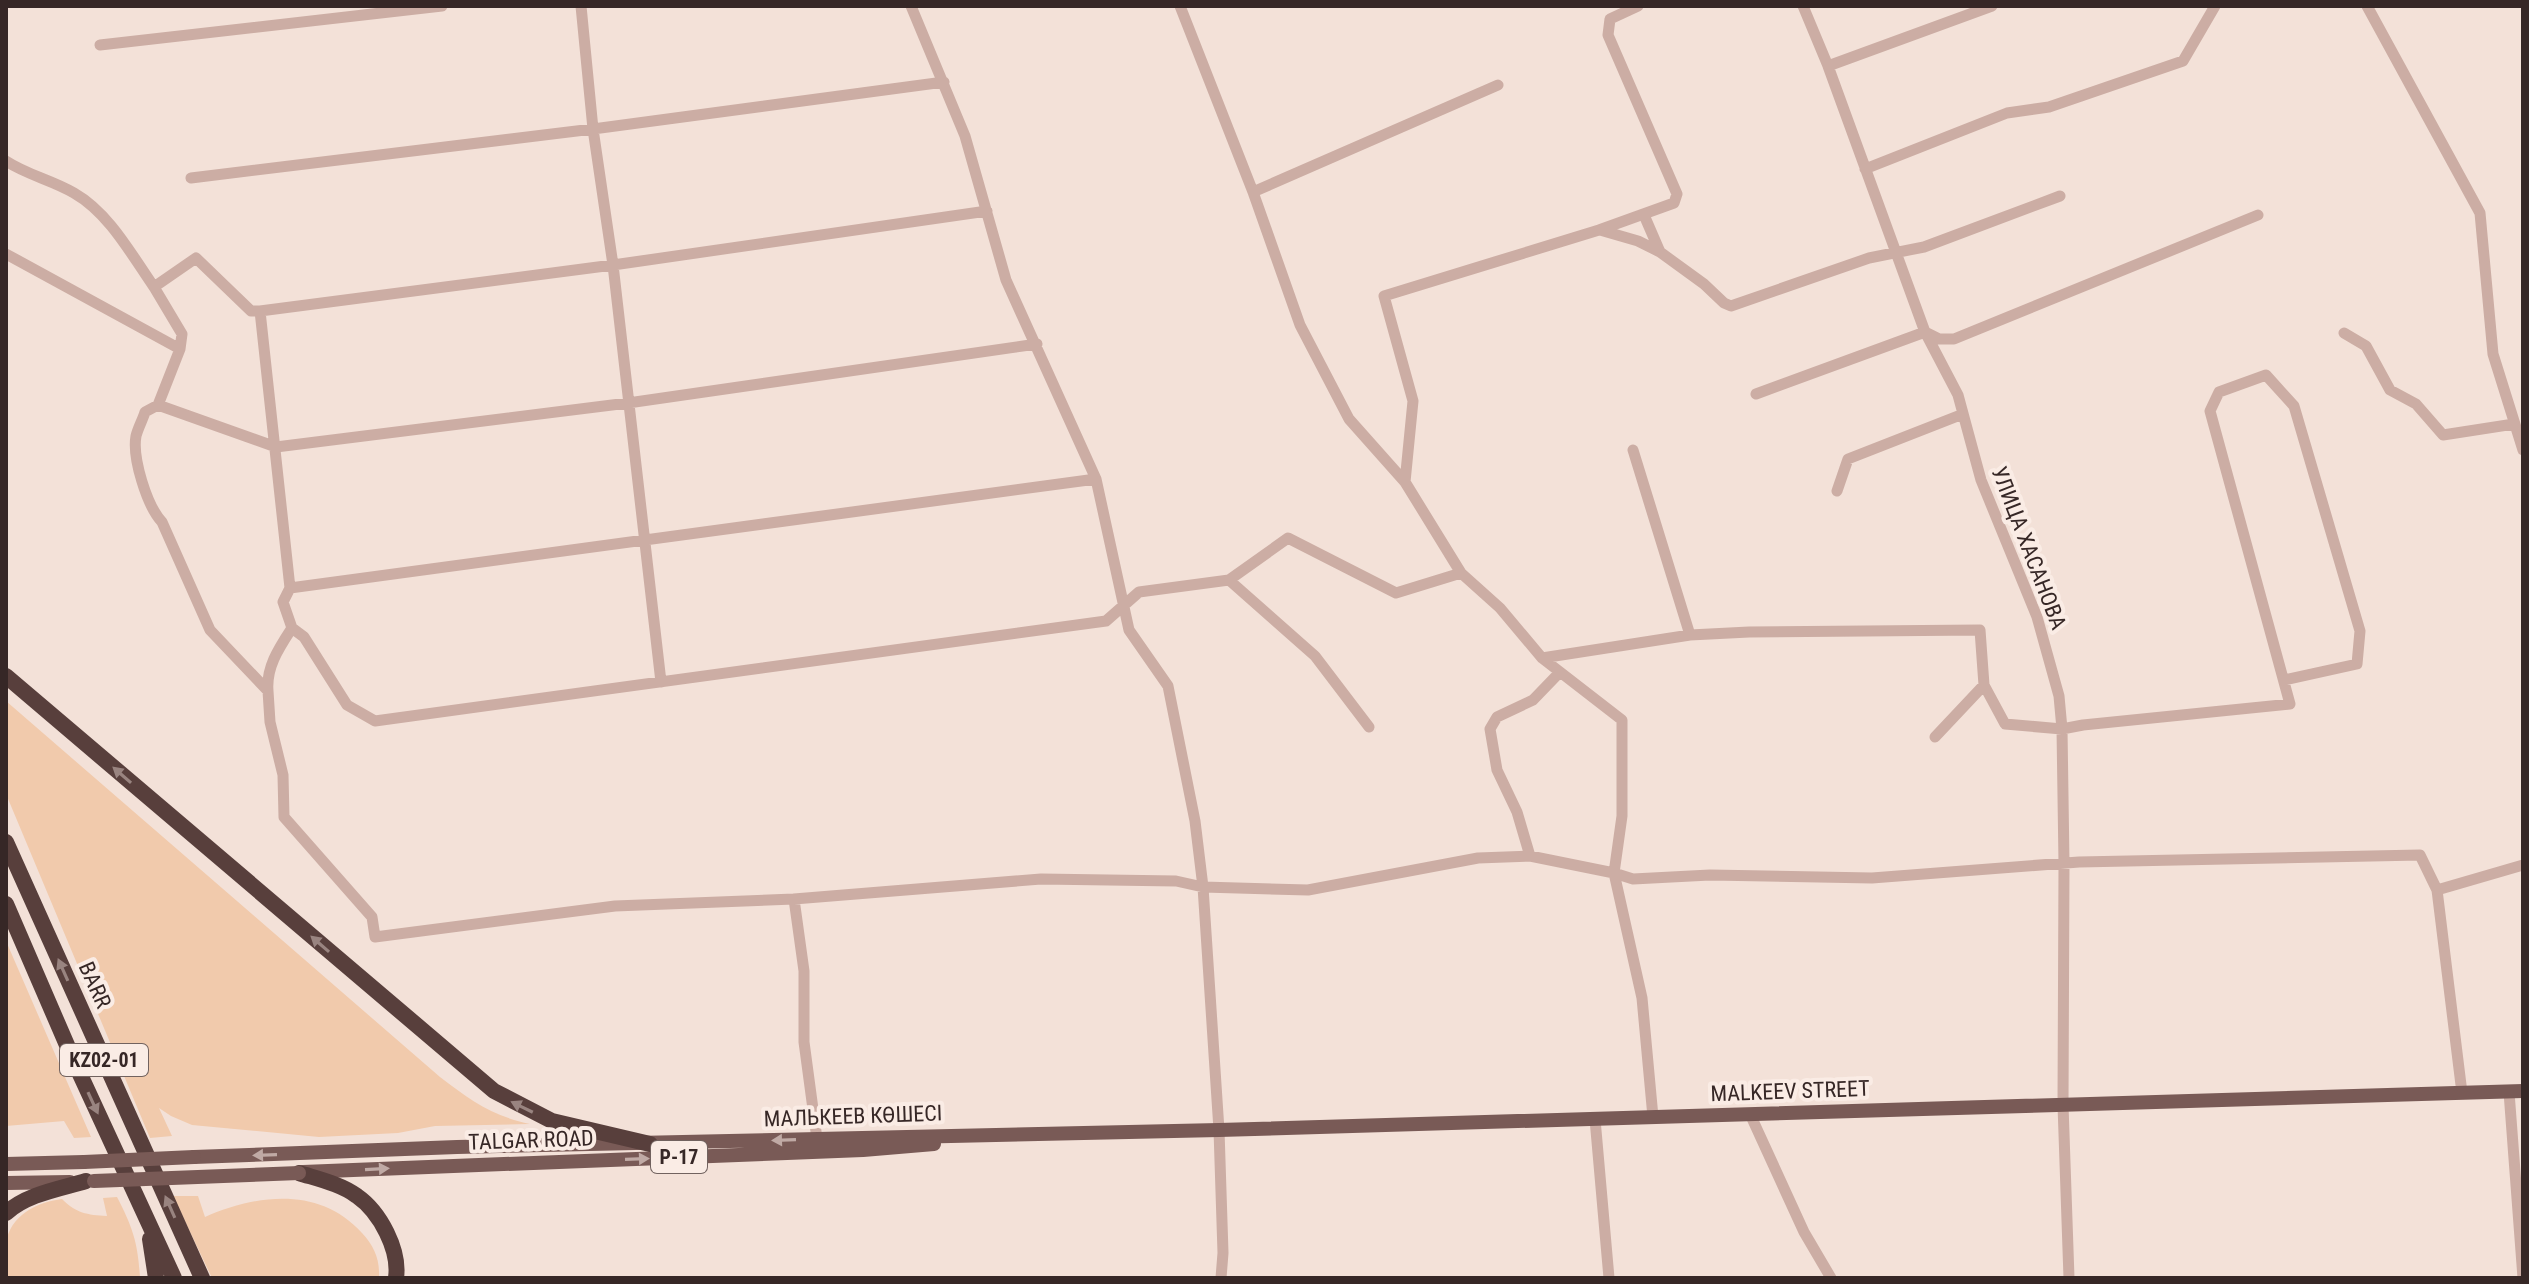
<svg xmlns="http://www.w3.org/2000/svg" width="2529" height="1284" font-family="'Roboto Condensed',sans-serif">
<rect width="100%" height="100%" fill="#f3e1d8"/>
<path fill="#f1caac" d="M6 701 440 1077C470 1100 492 1116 530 1124L435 1126 398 1133 319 1137 192 1125 171 1116 159 1108 172 1136 150 1138 6 794Z
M6 941 91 1137 74 1138 64 1121 6 1126Z
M173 1196H198L205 1217C257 1194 320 1186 362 1233 374 1246 380 1259 379 1278H212Z
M117 1197C133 1228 138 1243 140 1278H6C6 1266 3 1250 7 1238 14 1213 39 1202 62 1199 76 1213 87 1215 107 1216L103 1198Z"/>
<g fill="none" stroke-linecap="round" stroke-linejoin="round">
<path stroke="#ccada4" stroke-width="11" d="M581 6 593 129 613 265 661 682
M911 6 965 136 1006 280 1096 479 1129 630 1168 686 1195 821 1203 887 1219 1130 1223 1253 1221 1278
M1180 6 1253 192 1300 325 1349 419 1405 482 1461 573 1500 608 1542 658 1622 720V816L1614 873 1642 998 1653 1117
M1803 6 1828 66 1925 332 1958 395 1981 480 2037 617 2059 696 2062 729 2064 863 2063 1105 2069 1278
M2367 6 2480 213 2493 354 2523 450
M100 45 442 6
M1828 66 1992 6
M6 161C27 175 52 180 74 193 109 213 131 254 154 287
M1865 169 2007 113 2049 107 2183 61 2215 6
M191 178 593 129 944 82
M1253 192 1498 85
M987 211 613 265 260 311H251L196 258 154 287 182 334 180 349 158 405 276 447 628 403 1037 344
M1644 215 1660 252 1704 284 1724 303 1731 306 1869 258 1924 247 2060 196
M1600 230 1638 241 1660 252
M6 254 180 349
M260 311 290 588 1096 479
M2344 333 2366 346 2390 390 2416 404 2443 435 2514 424
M1756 394 1925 332 1939 339H1954L2258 215
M158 405 145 412C143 419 138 428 136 436 132 458 147 506 162 522L210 630 268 691C266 667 279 648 292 628L283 602 290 588
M1633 450 1690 635
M1405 482 1413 401 1384 296 1599 230 1674 203 1677 194 1608 35 1610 19 1638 6
M1837 491 1848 459 1963 414
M1229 580 1315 656 1369 727
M292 628 304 637 347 705 375 721 1106 621 1139 592 1229 580 1288 538 1396 593 1461 573
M1542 658 1690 635 1749 632 1980 630 1984 685 2005 724 2062 729 2083 725 2290 704 2210 411 2219 392 2266 375 2294 406 2360 631 2357 664 2284 680
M268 691 270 722 283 775 284 817 372 917 375 937 615 906 794 899 1041 879 1176 881 1203 887 1308 890 1478 858 1530 856 1614 873 1633 879 1710 875 1872 878 2079 862 2420 855 2437 890 2462 1093
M1935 737 1984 685
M1530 856 1517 812 1497 770 1490 729 1497 717 1533 700 1560 672
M2437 890 2523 865
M794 899 804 971V1042L817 1139
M2509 1092 2523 1278
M1750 1114 1804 1232 1831 1278
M1595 1119 1609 1278"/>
<path stroke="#795a56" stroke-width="14" d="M194 1157 457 1147 1219 1130 2523 1091
M6 1164 84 1162
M303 1172 863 1150 934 1144
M6 1183 70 1182"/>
<path stroke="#583f3c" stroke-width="16" d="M6 676 494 1091 552 1121 650 1144
M6 842 202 1278
M6 904 73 1059 174 1278
M299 1173C318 1179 341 1184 357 1196 380 1212 400 1250 396 1278
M6 1213C27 1194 59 1189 86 1181
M150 1239 156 1278"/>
<path stroke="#795a56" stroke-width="14" d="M84 1162 194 1157
M94 1181 299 1173"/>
</g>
<defs><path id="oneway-solid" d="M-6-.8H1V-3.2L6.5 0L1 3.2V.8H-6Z" transform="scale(2)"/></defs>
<g fill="#998480">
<use href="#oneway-solid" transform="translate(122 775) rotate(-139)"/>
<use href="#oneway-solid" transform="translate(320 944) rotate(-139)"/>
<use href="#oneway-solid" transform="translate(63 970) rotate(-114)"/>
<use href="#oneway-solid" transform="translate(93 1103) rotate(65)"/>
<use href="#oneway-solid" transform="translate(522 1107) rotate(-154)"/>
<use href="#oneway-solid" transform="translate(170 1207) rotate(-114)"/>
</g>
<g fill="#c0aaa5">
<use href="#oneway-solid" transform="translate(784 1140) rotate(178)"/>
<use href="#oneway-solid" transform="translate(265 1155) rotate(178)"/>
<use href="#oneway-solid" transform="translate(637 1159) rotate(-2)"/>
<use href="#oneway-solid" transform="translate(377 1169) rotate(-3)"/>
</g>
<g text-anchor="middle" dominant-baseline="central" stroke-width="8" stroke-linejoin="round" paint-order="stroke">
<g fill="#faece5" stroke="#71625f" stroke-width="2">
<rect x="60" y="1044" width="88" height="32" rx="6"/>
<rect x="651" y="1141" width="56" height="32" rx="6"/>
</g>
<g font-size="20" font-weight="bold" fill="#362726">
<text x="104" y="1060">KZ02-01</text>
<text x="679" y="1157">P-17</text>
</g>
<g font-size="22" fill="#362726" stroke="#faece5">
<text transform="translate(2029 548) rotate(69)">УЛИЦА ХАСАНОВА</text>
<text transform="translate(95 985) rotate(66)">BARR</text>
<text transform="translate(1790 1091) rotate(-2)">MALKEEV STREET</text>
<text transform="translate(853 1116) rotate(-2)">МАЛЬКЕЕВ КӨШЕСІ</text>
<text transform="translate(531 1140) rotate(-2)">TALGAR ROAD</text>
</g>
</g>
<rect width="2529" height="1284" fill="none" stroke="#362726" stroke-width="16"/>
</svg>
